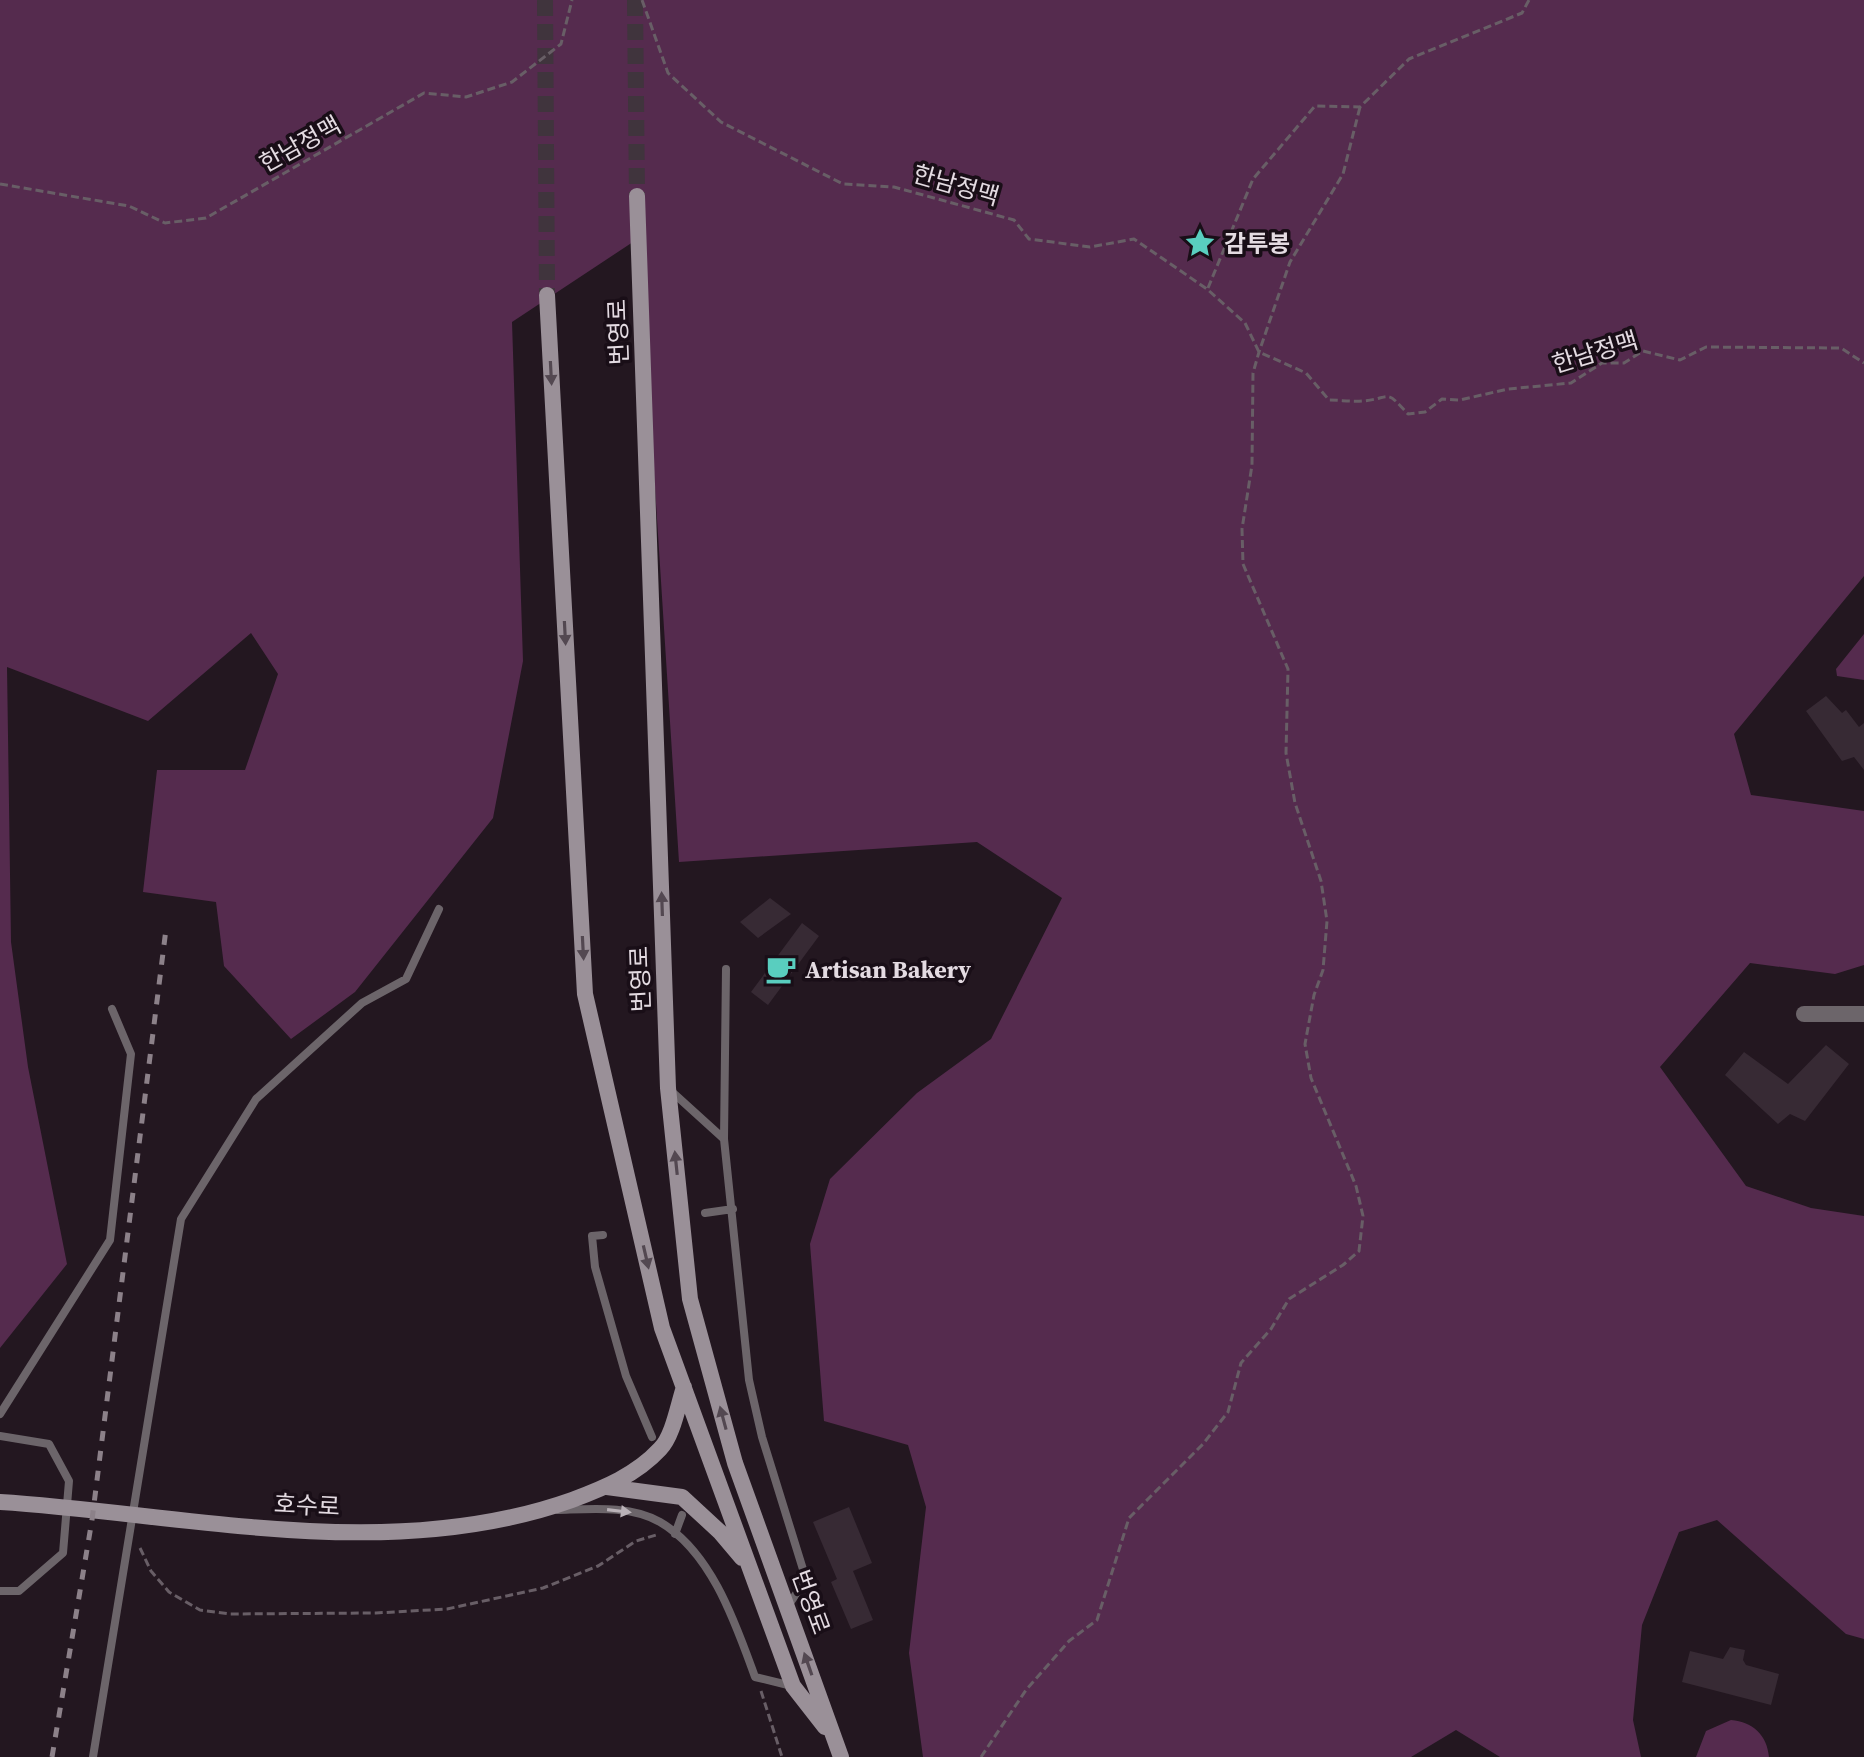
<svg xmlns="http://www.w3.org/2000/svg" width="1864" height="1757" font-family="'Source Serif 4','Noto Sans KR',serif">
<rect width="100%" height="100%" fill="#231720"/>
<path fill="#552b4e" d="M0 0H1864V576L1734 734 1751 795 1864 811V965L1835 974 1750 963 1660 1067 1746 1186 1811 1208 1864 1216V1639L1846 1634 1717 1520 1679 1532 1642 1625 1633 1720 1641 1757H1500L1456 1730 1411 1757H923L909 1653 926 1507 908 1445 824 1421 810 1244 830 1179 917 1093 991 1039 1062 898 977 842 679 862 639 238 512 322 523 661 493 818 355 992 291 1039 224 966 216 902 143 892 157 770H245L278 674 251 633 148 721 7 667 11 942 28 1067 67 1264 0 1348Z
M1864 634V680L1837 676 1836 669Z
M1731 1720C1753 1722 1767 1735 1769 1757H1696L1706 1731Z"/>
<path fill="#372a34" d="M1826 696 1842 713 1846 710 1859 727 1864 723V770L1854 757 1842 761 1806 711Z
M770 898 791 914 758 938 740 922Z
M802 923 819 936 768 1005 751 992Z
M1826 1045 1849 1064 1805 1121 1790 1114 1778 1124 1725 1075 1744 1052 1788 1084Z
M849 1507 872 1563 853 1571 873 1620 851 1629 831 1582 837 1579 813 1522Z
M1730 1647 1745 1650 1743 1660 1746 1665 1779 1674 1771 1705 1682 1682 1690 1651 1723 1659Z"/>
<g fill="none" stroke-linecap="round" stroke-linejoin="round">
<path stroke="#40343d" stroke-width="16" stroke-dasharray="16 8" stroke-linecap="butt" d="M545 0 547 295
M635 0 637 196"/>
<path stroke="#685e66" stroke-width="3" stroke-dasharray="8 4" stroke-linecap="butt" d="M642 0 668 73 721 122 843 184 894 187 1014 220 1029 239 1090 247 1134 239 1207 289 1245 323 1259 352 1306 373 1329 400C1340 400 1352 402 1363 401 1393 398 1384 388 1408 414L1425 412 1442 399 1460 400 1508 389 1571 383 1602 363H1624L1643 351 1680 360 1706 347 1841 348 1864 363
M0 184 129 206 165 223 206 218 424 93 466 97 512 82 561 44 572 0
M1208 288 1253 179 1315 106 1360 107 1409 59 1522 13 1529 0
M140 1548 151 1571 169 1592 200 1610 230 1614 376 1613 447 1609 543 1588 598 1566 636 1541 656 1535
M761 1691 782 1757
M981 1757 1026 1690 1069 1641 1097 1620 1129 1518 1203 1444 1228 1412 1241 1363 1271 1329 1289 1299 1343 1265 1359 1251 1363 1216 1356 1186 1311 1078 1305 1044 1314 995 1323 970 1327 921 1321 881 1295 803 1286 753 1288 669 1243 564 1242 529 1252 465 1253 373 1259 352 1290 262 1343 174 1360 107"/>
<path stroke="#6c656a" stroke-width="8" d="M670 1090 724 1139 749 1380 762 1437 806 1579 788 1606
M724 1139 726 969
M705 1213 733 1209
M603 1235 592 1236 595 1267 626 1376 652 1437
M0 1414 110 1240 131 1054 112 1009
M0 1436 49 1444 69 1481 63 1553 19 1591H0
M558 1510C591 1509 631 1505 660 1522 712 1552 736 1625 755 1677L792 1686
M675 1534 682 1515
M93 1757 181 1219 256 1099 362 1003 406 979 439 909"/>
<path stroke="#6c656a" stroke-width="16" d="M1804 1014H1864"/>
<path stroke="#9a9098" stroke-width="16" d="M637 196 668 1088 690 1299 735 1463 841 1757
M547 295 585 994 662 1328 793 1686 825 1727
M607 1487 682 1497 720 1532 742 1558
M0 1502C188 1514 389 1565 572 1500 604 1488 636 1475 660 1449 673 1436 678 1405 684 1387"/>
<path stroke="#8c8189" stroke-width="5" stroke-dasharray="10 10" stroke-linecap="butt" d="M52 1757 92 1520 166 929"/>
</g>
<defs><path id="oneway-solid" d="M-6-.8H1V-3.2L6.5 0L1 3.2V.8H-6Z" transform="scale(2)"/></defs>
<g fill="#534851">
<use href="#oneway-solid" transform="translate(551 373) rotate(87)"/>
<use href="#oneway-solid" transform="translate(565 633) rotate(87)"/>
<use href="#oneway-solid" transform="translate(662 904) rotate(-92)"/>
<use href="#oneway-solid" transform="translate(583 948) rotate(87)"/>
<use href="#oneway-solid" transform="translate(676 1163) rotate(-96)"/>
<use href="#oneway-solid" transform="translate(646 1257) rotate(77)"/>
<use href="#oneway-solid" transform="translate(723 1418) rotate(-105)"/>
<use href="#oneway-solid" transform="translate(808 1664) rotate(-109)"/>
</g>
<use fill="#bab2b8" href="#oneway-solid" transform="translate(619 1511) rotate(7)"/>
<defs>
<g id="sight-bare" transform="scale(2.4)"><path d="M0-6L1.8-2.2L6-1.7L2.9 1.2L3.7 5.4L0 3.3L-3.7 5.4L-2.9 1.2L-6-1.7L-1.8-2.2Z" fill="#59cebf" stroke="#190e17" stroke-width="2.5" paint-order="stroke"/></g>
<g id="cafe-bare" transform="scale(2.4)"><path d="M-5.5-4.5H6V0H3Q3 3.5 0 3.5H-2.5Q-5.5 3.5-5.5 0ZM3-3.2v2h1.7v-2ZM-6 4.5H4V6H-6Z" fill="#59cebf" stroke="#190e17" stroke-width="2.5" paint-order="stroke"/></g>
</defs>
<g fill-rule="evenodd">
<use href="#sight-bare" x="1200" y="243"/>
<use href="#cafe-bare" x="781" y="969"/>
</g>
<g text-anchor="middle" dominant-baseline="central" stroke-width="7" stroke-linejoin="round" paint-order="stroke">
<g font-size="24" fill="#e4dbe2" stroke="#190e17">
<text transform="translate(300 144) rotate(-29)">한남정맥</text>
<text transform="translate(956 185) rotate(16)">한남정맥</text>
<text transform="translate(618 332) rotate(-92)">번영로</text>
<text transform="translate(1595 352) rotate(-17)">한남정맥</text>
<text transform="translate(640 979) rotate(-92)">번영로</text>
<text transform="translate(307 1505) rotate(3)">호수로</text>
<text transform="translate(811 1602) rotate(70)">번영로</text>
</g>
<g font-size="24" font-weight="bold" fill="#e4dbe2" stroke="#190e17" text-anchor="start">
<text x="1224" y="243">감투봉</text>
<text x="805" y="969">Artisan Bakery</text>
</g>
</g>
</svg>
